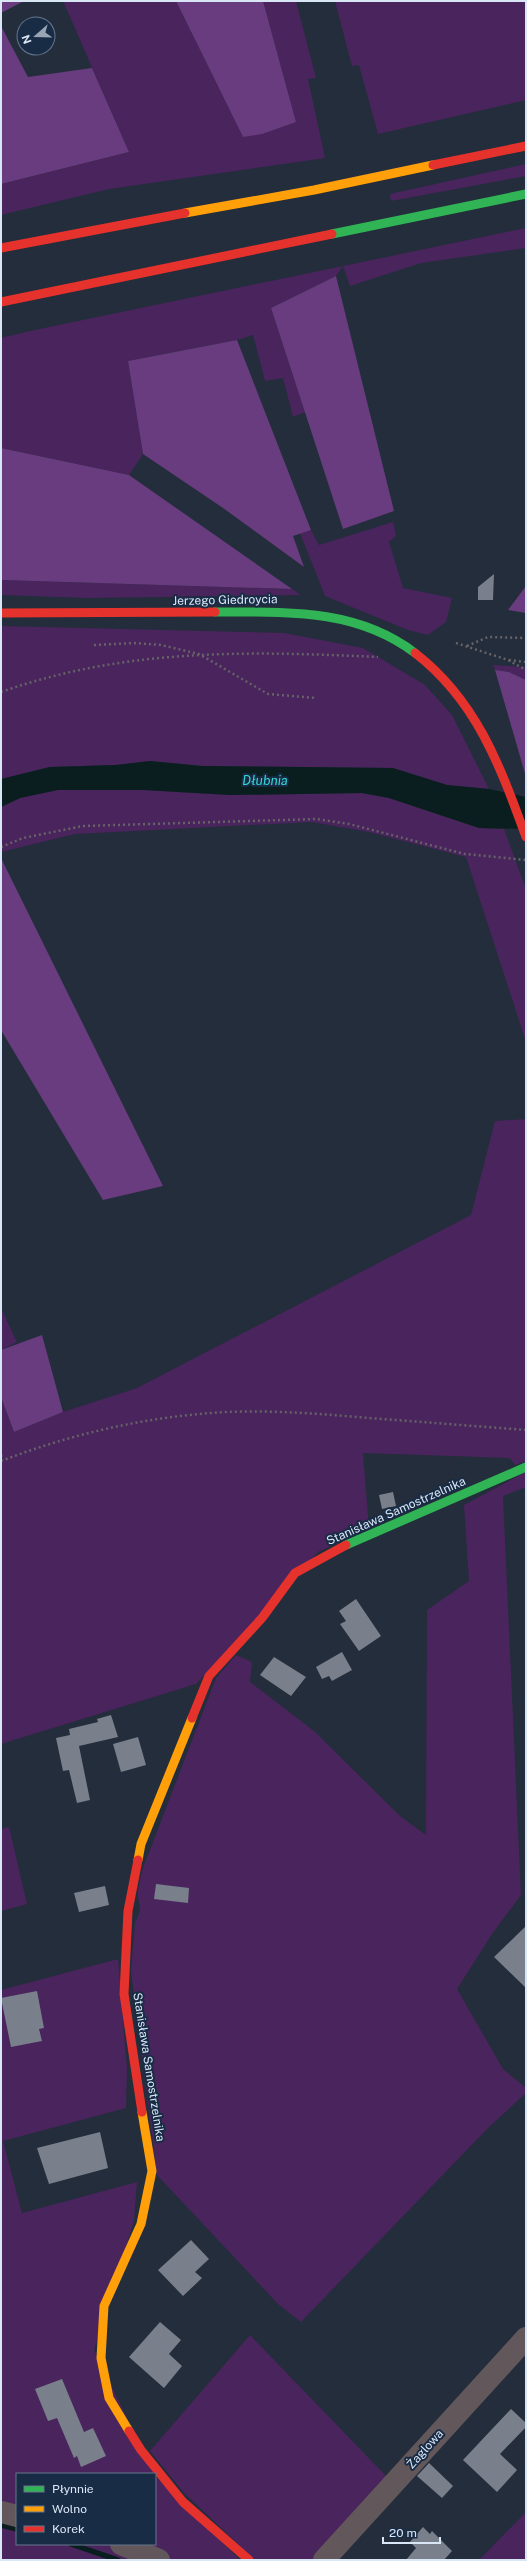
<svg xmlns="http://www.w3.org/2000/svg" width="527" height="2561" font-family="'Public Sans',sans-serif">
<rect width="100%" height="100%" fill="#232d3b"/>
<path fill="#4a245d" d="M63 1H176L243 137 296 122 263 1H296L316 78 308 79 325 158 109 189 1 215V184L129 152Z
M335 1H526V100L378 134 359 65 352 66Z
M526 164V176L391 201 390 194Z
M526 228V248L421 263 350 286 343 266 336 276 271 308 305 412 293 417 283 378 265 381 253 335 237 340 128 361 143 454 129 475 1 448V338L30 331Z
M393 522 396 536 389 542 403 588 452 598 446 622 428 635 408 630 325 596 300 533 311 530 319 545Z
M1 580 292 589 301 595 88 598 1 595Z
M1 626 284 633 363 648 425 685 452 715 489 789 447 785 393 768 202 766 150 761 116 765 50 767 1 779Z
M493 665 526 667V680L509 672 495 670Z
M49 790H144L230 795 362 793 389 798 479 828 504 829 526 889V1042L466 857 369 832 312 822 75 834 1 852V807L20 798Z
M526 1119V1461L515 1465 510 1458 363 1453 369 1528 318 1552 196 1684 1 1744V1397L14 1432 63 1412 137 1388 471 1215 495 1121Z
M1 1308 17 1342 1 1350Z
M526 1472V1487L503 1496 521 1895 492 1934 457 1989 503 2069 526 2088V2093L487 2129 301 2322 278 2304 157 2175 131 1971 135 1922C144 1908 137 1904 138 1891 139 1883 141 1876 143 1868L216 1678 236 1655 252 1662 250 1682 314 1731 400 1816 426 1835 427 1610 469 1581 464 1505Z
M9 1827 27 1904 1 1911V1829Z
M118 1959 127 2069 126 2108 3 2141 22 2213 137 2182 134 2221 94 2350 154 2474H17V2510L1 2505V1990Z
M250 2335 390 2480 318 2560H255L184 2493 150 2451Z
M155 2476 240 2560H169L134 2544H155Z
M526 2512V2560H479Z
M1 2516 17 2520V2544H109L146 2560H1Z"/>
<path fill="#683c7e" d="M1 1H24L1 13Z
M176 1H263L296 122 262 134 243 137Z
M1 26 28 77 92 68 129 152 1 184Z
M336 276 394 511 343 529 271 308Z
M237 340 311 530 293 536 304 567 223 508 143 454 128 361Z
M1 448 129 475 292 589 1 580Z
M526 586V613L508 610Z
M495 670 509 672 526 680V777Z
M1 858 163 1186 103 1200 1 1030Z
M42 1335 63 1412 14 1432 1 1397V1350Z"/>
<path fill="#0a1e1f" d="M150 761 202 766 393 768 447 785 489 789 526 797V829L479 828 389 798 362 793 230 795 144 790H58L20 798 1 807V779L50 767 116 765Z"/>
<g fill="none" stroke-linecap="round" stroke-linejoin="round">
<path stroke="#0a1e1f" stroke-width="5.5" d="M1 2525 17 2529
M71 2544 118 2560"/>
</g>
<path fill="#79808c" d="M494 574 493 600H478V587Z
M393 1492 396 1506 382 1509 379 1495Z
M356 1599 381 1636 359 1651 340 1624 346 1621 339 1611Z
M342 1652 352 1670 332 1681 329 1676 322 1679 316 1667Z
M274 1657 306 1677 291 1696 260 1675Z
M111 1715 118 1737 79 1746 90 1800 77 1803 69 1770 63 1771 56 1738 70 1735 69 1729 98 1722 97 1719Z
M138 1737 146 1765 121 1772 113 1744Z
M156 1884 189 1888 188 1903 154 1899Z
M105 1886 109 1905 79 1912 74 1893Z
M526 1926V1988L494 1957Z
M37 1991 44 2028 39 2029 42 2041 11 2047 1 1998Z
M100 2132 108 2168 49 2184 37 2148Z
M191 2240 209 2259 195 2272 202 2278 183 2296 158 2270Z
M160 2322 181 2340 169 2354 182 2366 164 2388 129 2357Z
M62 2379 84 2432 93 2428 106 2456 81 2467 77 2456 74 2458 57 2418 48 2421 35 2389Z
M511 2409 526 2423V2427L500 2454 517 2470 497 2492 463 2460Z
M429 2463 453 2486 442 2498 417 2476Z
M423 2527 430 2534 432 2531 452 2551 444 2560H406L416 2548 410 2542Z"/>
<g fill="none" stroke-linecap="round" stroke-linejoin="round">
<path stroke="#666267" stroke-width="2.5" stroke-dasharray="2 3" stroke-linecap="butt" d="M456 643 508 660 526 670
M94 645 134 643 161 645 199 654 268 694 316 698
M467 646 488 637 526 638
M509 660 526 662
M1 692C126 648 248 651 378 657
M1 847 23 838 83 826 316 819 349 824 465 854 526 860
M1 1455 3 1460
M1 1461C74 1433 149 1416 227 1412 275 1410 322 1414 369 1418 422 1422 474 1426 526 1430"/>
<path stroke="#62575a" stroke-width="22" d="M1 2512 17 2516
M121 2544 159 2560
M324 2560 526 2338"/>
<path stroke="#30b455" stroke-width="9" d="M332 234 526 194
M215 612C285 612 356 608 415 653
M346 1545 526 1467"/>
<path stroke="#ff9f0a" stroke-width="9" d="M185 213 314 190 433 165
M138 1860 141 1844 192 1718
M129 2431 109 2398 101 2358 104 2306 141 2224 152 2171 142 2112"/>
<path stroke="#e5322d" stroke-width="9" d="M433 165 526 146
M1 248 185 213
M1 302 332 234
M1 613 215 612
M415 653C477 701 500 766 526 837
M192 1718 209 1676 262 1618 295 1573 346 1545
M138 1860 128 1911 124 1994 142 2112
M129 2431 141 2450 183 2502 249 2560"/>
</g>
<g text-anchor="middle" dominant-baseline="central" stroke-width="4" stroke-linejoin="round" paint-order="stroke">
<g font-size="12" fill="#d9e6f6" stroke="#192c45">
<text transform="translate(225 600) rotate(-1)">Jerzego Giedroycia</text>
<text transform="translate(396 1511) rotate(-24)">Stanisława Samostrzelnika</text>
<text transform="translate(149 2067) rotate(81)">Stanisława Samostrzelnika</text>
<text transform="translate(425 2449) rotate(-48)">Żaglowa</text>
</g>
<g font-size="13" font-style="italic" fill="#32d7d7" stroke="#192c45">
<text x="265" y="780">Dłubnia</text>
</g>
</g>
<rect width="527" height="2561" fill="none" stroke="#d9e6f6" stroke-width="4"/>
<rect x="16" y="2473" width="140" height="72" fill="#192c45" stroke="#66768c"/>
<rect x="24" y="2486" width="20" height="6" fill="#30b455" stroke="#66768c"/>
<text x="52" y="2493" font-size="12" fill="#d9e6f6">Płynnie</text>
<rect x="24" y="2506" width="20" height="6" fill="#ff9f0a" stroke="#66768c"/>
<text x="52" y="2513" font-size="12" fill="#d9e6f6">Wolno</text>
<rect x="24" y="2526" width="20" height="6" fill="#e5322d" stroke="#66768c"/>
<text x="52" y="2533" font-size="12" fill="#d9e6f6">Korek</text>
<g transform="translate(36 36) rotate(250)"><circle r="19" fill="#192c45" stroke="#66768c"/>
<path d="M0-3L7 15L0 10L-7 15Z" fill="#99a5b5"/>
<text y="-6" font-size="11" font-weight="bold" text-anchor="middle" fill="#d9e6f6">N</text>
</g>
<path d="M383 2537v6h57v-6" fill="none" stroke="#d9e6f6" stroke-width="2"/>
<text x="389" y="2537" font-size="12" fill="#d9e6f6" stroke="#192c45" stroke-width="3" paint-order="stroke">20 m</text>
</svg>
